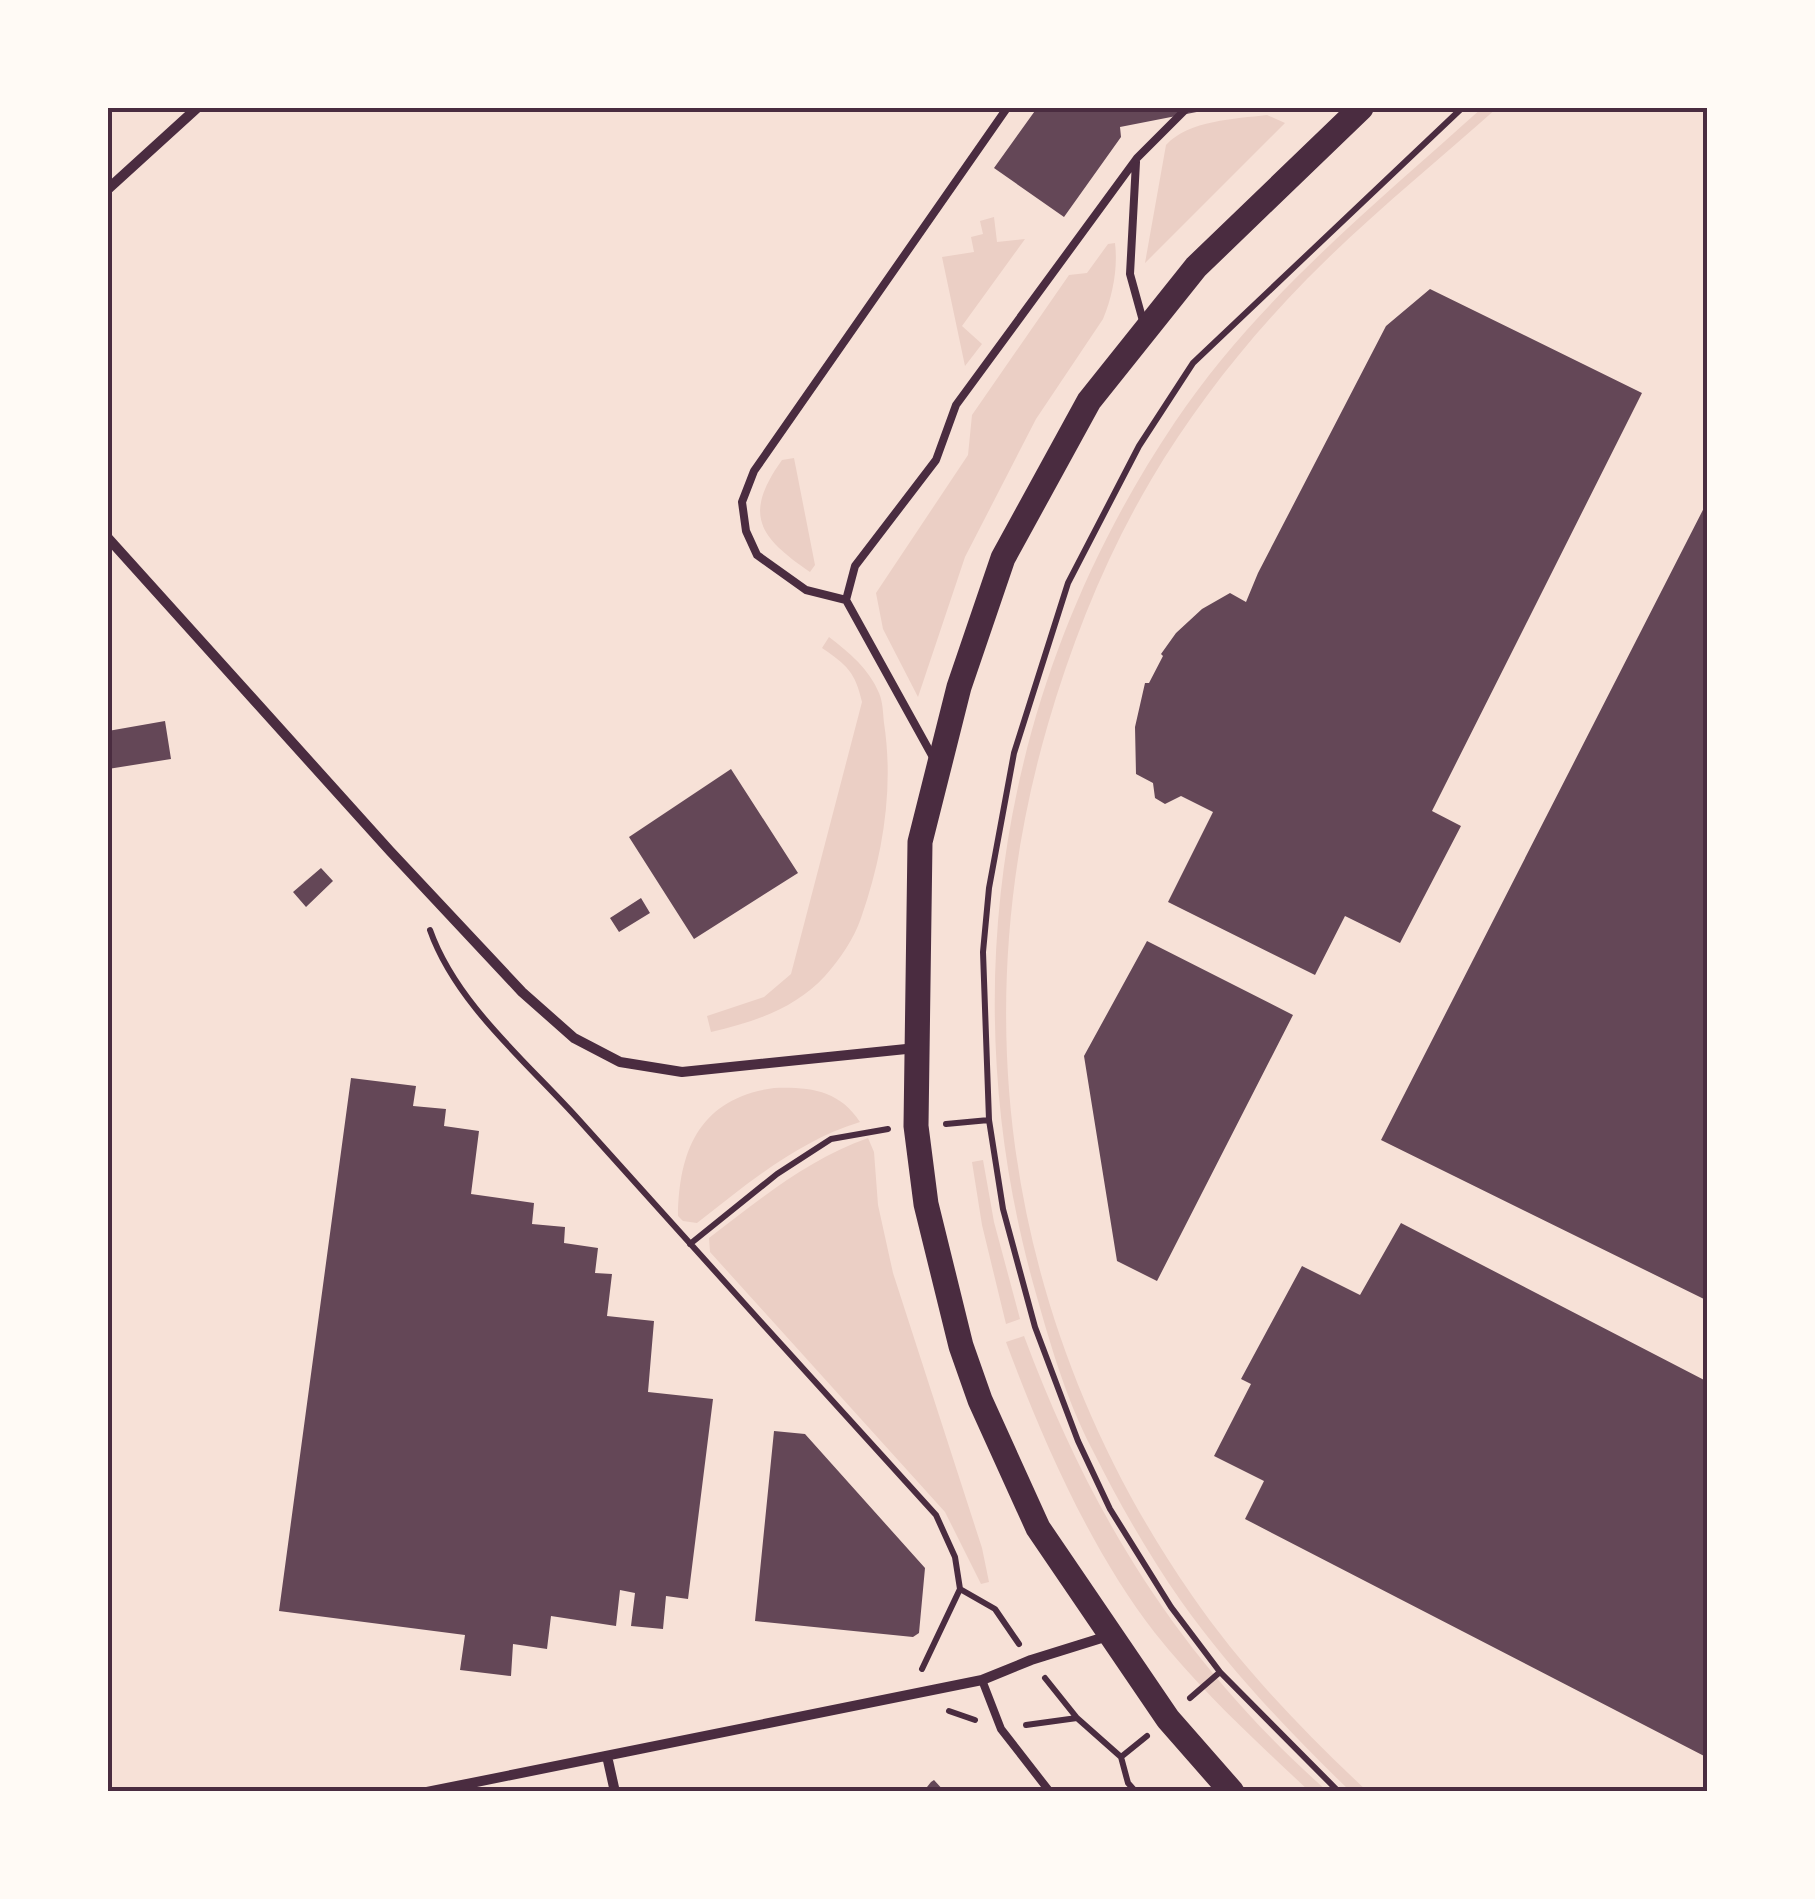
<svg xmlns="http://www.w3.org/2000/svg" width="1815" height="1899" font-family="'Alegreya Sans',sans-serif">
<rect width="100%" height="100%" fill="#f7e1d7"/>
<path fill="#ebcfc5" d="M1482 108H1497C1434 164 1367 218 1307 279 1248 339 1194 407 1151 480 1106 556 1073 639 1048 724 960 1026 1012 1335 1191 1594 1241 1667 1303 1731 1367 1791H1350C1290 1733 1230 1670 1181 1601 1148 1554 1118 1501 1092 1449 1065 1397 1049 1340 1033 1283 951 985 1002 679 1175 422 1257 300 1373 206 1482 108Z
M1267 115 1285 123 1145 263 1166 145C1189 120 1235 119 1267 115Z
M994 217 997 242 1025 239 962 326 982 344 965 366 942 257 974 252 971 237 983 234 980 221Z
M1115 243C1118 268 1113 295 1103 319L1036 419 965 557 918 697 883 629 876 593 968 455 972 415 1069 275 1087 273 1108 244Z
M794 458 815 565 810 572C760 537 742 516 782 460Z
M829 637C850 653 869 669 879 693 883 702 883 714 884 723 894 788 883 856 861 918 854 939 840 959 825 976 795 1009 753 1022 711 1032L707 1016 764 997 791 974 862 702C855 672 847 665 822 648Z
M774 1088C810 1087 839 1090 860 1122 798 1141 748 1183 697 1223L683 1221 678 1216C679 1148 701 1098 774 1088Z
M868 1138 874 1152 878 1205 893 1273 982 1548 989 1582 981 1584 945 1512 710 1252 709 1238C759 1200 808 1159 868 1138Z
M983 1160 994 1222 1020 1319 1006 1324 982 1225 972 1162Z
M1024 1336C1092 1518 1181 1661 1327 1791H1309C1256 1741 1201 1691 1155 1633 1091 1551 1042 1439 1006 1342Z"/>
<path fill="#644757" d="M1037 108H1212V109L1120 127 1121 137 1064 217 994 168Z
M1430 289 1642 393 1432 811 1461 826 1400 943 1345 916 1315 975 1168 902 1213 812 1181 796 1165 804 1155 798 1153 783 1136 774 1135 727 1145 683H1149L1163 656 1161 654 1176 633 1202 609 1230 593 1246 602 1258 573 1386 326Z
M1708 500V1301L1381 1140Z
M165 721 171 759 108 769V731Z
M731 769 798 873 694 939 629 837Z
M321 868 333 881 306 907 293 892Z
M641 898 650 913 619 932 610 918Z
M1147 941 1293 1015 1157 1281 1117 1261 1084 1056Z
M351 1078 416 1086 413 1106 446 1109 444 1126 479 1131 471 1194 534 1203 532 1224 565 1227 564 1243 598 1248 595 1273 612 1274 607 1316 654 1321 648 1392 713 1399 688 1599 666 1596 663 1629 631 1626 635 1593 620 1590 616 1626 551 1616 547 1649 513 1644 511 1676 460 1670 465 1635 279 1611Z
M1401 1223 1708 1382V1758L1245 1519 1264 1481 1214 1456 1251 1384 1241 1379 1302 1266 1360 1295Z
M774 1431 805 1434 925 1568 919 1633 913 1637 755 1621Z
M934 1780 945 1792H923L931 1782Z"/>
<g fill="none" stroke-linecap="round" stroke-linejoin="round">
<path stroke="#4a2c40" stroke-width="6" d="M430 930C456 1004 528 1063 579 1120 697 1252 817 1384 936 1515L955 1557 960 1589 995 1609 1019 1644
M946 1124 989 1120
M690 1244 777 1174 831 1139 888 1129
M922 1669 960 1589
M1045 1678 1077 1718 1121 1757 1128 1783 1136 1792
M1190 1698 1220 1672
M949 1711 975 1720
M1026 1725 1077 1718
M1121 1757 1147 1736
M1339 1792 1220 1672 1171 1607 1110 1509 1078 1441 1035 1327 1003 1209 989 1120 983 952 989 888 1014 753 1068 583 1139 446 1193 363 1462 108"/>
<path stroke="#4a2c40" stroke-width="8" d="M1136 162 1130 274 1143 321
M846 600 855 566 936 460 956 405 1137 158 1187 108
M934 759 846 600 806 590 757 555 746 531 742 502 754 471 1007 108
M982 1680 1001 1729 1050 1792"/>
<path stroke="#4a2c40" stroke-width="10" d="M108 189 197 108
M108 538 390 851 522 992 574 1038 620 1062 682 1072 916 1048
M607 1756 615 1792
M427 1792 982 1680 1031 1660 1108 1636"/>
<path stroke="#4a2c40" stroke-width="25" d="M1232 1792 1168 1719 1038 1528 980 1400 961 1346 926 1204 916 1126 920 842 959 687 1003 558 1089 401 1196 267 1361 108"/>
</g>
<rect width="1815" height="1899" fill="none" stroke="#fffaf5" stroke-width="220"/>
<rect x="110" y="110" width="1595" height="1679" fill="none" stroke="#4a2c40" stroke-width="4"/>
</svg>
